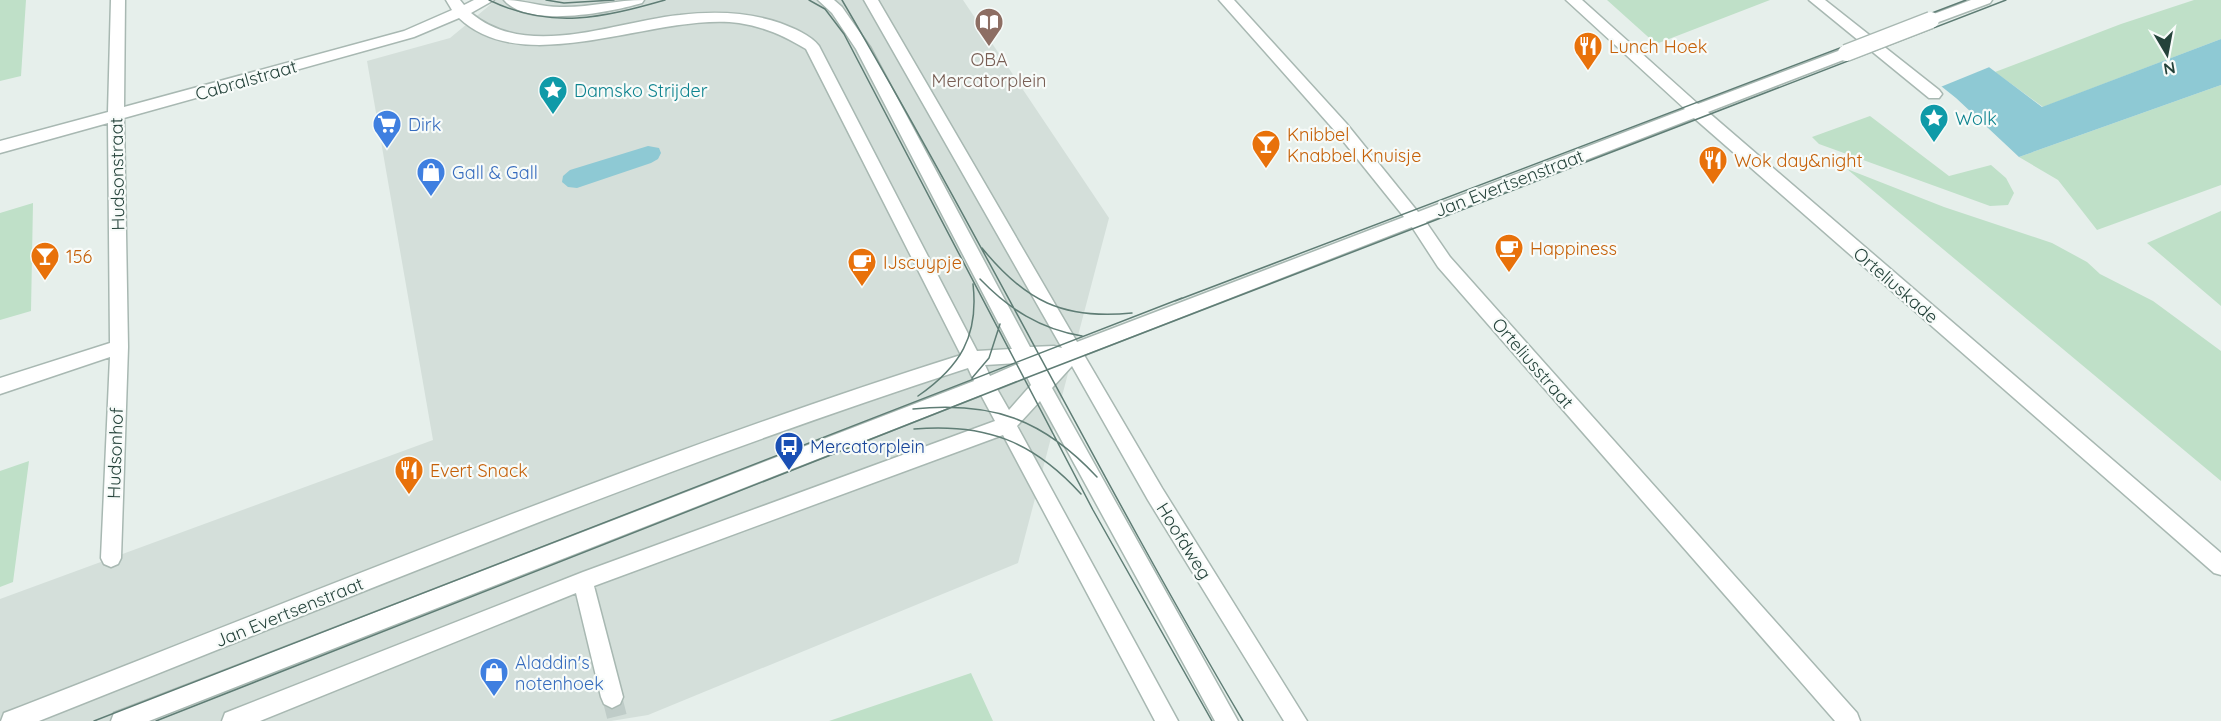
<svg xmlns="http://www.w3.org/2000/svg" width="2221" height="721" font-family="Quicksand,sans-serif">
<rect width="100%" height="100%" fill="#e6efeb"/>
<path fill="#d4dfda" d="M496 0H963L1109 218 1018 563 648 715 611 721H0V599L433 440 367 61 450 38Z"/>
<path fill="#bfe0c8" d="M0 0H26L21 76 0 81Z
M1607 0H1770L1656 44Z
M2194 0H2221V39L2043 107 1995 72 2121 24Z
M2221 85V185L2097 230 2058 180 2019 157Z
M1870 116 1949 176 1991 165 2006 178 2014 193 2008 205 1990 206 1819 144 1812 137Z
M1847 169 1944 207 2052 243 2087 262 2100 274 2153 301 2221 351V481Z
M33 203 31 311 0 320V213Z
M2221 211V306L2147 243Z
M29 461 13 582 0 587V471Z
M971 673 993 721H829Z"/>
<path fill="#8ec9d4" d="M1833 0H1900L2042 107 2221 39V85L2019 157 1956 98Z
M648 146 659 148 661 153 658 159 651 163 577 188 568 187 562 182 563 176 570 170Z"/>
<path fill="#e6efeb" d="M1830 0H1903L1992 66 1938 88Z"/>
<g fill="none" stroke-linecap="round" stroke-linejoin="round">
<path stroke="#bfccc8" stroke-width="20" stroke-dasharray="20 10" stroke-linecap="butt" d="M612 697 618 721"/>
<g stroke="#a8b8b2" stroke-width="3">
<path id="minor" d="M111 0H125L124 107 404 31 452 10 446 0H460L464 5 474 0H494L471 13C528 61 616 21 680 15 714 11 748 12 780 23 793 28 811 35 819 46L977 351 1012 349 856 49 832 13 818 0H834L842 7 870 47 1030 347 1054 346 1062 348 864 0H878L1077 342 1404 217 1335 131 1219 0H1234L1346 123 1418 212 1685 109 1566 0H1582L1698 104 1846 48 1851 49 1853 53 1851 57 1708 112 2221 553V575L2214 573 1694 118 1426 222 1450 257 1857 713 1860 721H1835L1438 267 1412 227 1084 355 1162 488 1307 721H1284L1148 500 1072 366 1052 388 1238 721H1215L1040 401 1017 426 1178 721H1155L1003 435 594 586 623 697 620 704 612 708 604 704 601 697 576 593 260 721H222L225 713 583 572 995 421 981 395 149 721H111L114 713 122 710 974 381 968 368C653 470 347 599 39 721H1L4 713 12 710C326 588 639 457 961 355L806 49C784 36 765 27 739 23 657 12 525 81 459 18L414 37 124 118 128 347 121 558 118 564 111 567 104 564 101 558 110 357 0 394V378L110 343 108 123 0 153V141L108 112ZM1020 363 990 376 985 365ZM1027 377 1031 385 1009 410 997 389Z
M504 0C523 0 540 7 560 7 588 8 616 0 644 0L642 3C611 12 528 29 504 0Z
M1809 0H1825L1939 90 1942 94 1939 98H1929Z
M1971 0H1992L1990 3 1936 23 1931 25 1924 20 1926 17Z"/>
</g>
<use href="#minor" fill="#fff" fill-rule="evenodd"/>
<path stroke="#5f7d75" stroke-width="1.5" d="M489 0C551 30 602 18 665 0
M546 0 564 3 614 0
M809 0 825 9 844 34 1093 510 1212 721
M842 0C981 237 1103 484 1243 721
M982 248C1025 301 1063 320 1132 313
M980 279C1009 309 1040 329 1082 336
M1175 301 1966 0
M972 378 989 358 1000 324
M918 396C960 367 979 336 973 284
M913 409C992 401 1043 419 1097 477
M914 429C985 423 1033 441 1081 494
M94 721 1182 298
M156 721 1026 378 2006 0"/>
<g stroke="#a8b8b2" stroke-width="19" stroke-linecap="butt">
<path id="minor-bridge" d="M1846 53 1931 20"/>
</g>
<use href="#minor-bridge" stroke="#fff" stroke-width="16"/>
</g>
<defs>
<g id="library-pin" transform="scale(1.5)"><path d="M0 17L-7.5 6A9.5 9.5 0 1 1 7.5 6Z" fill="#8d6e63" stroke="#f7fbf9"/><path d="M-6-4Q-3-5.5-.7-3.5V5Q-3 3-6 4ZM6-4Q3-5.5 .7-3.5V5Q3 3 6 4Z" fill="#fff"/></g>
<g id="restaurant-pin" transform="scale(1.5)"><path d="M0 17L-7.5 6A9.5 9.5 0 1 1 7.5 6Z" fill="#e8710a" stroke="#f7fbf9"/><path d="M-5-6h1v4h1v-4h1v4h1v-4h1v5L-1.5 .5V6h-2V.5L-5-1ZM5-6V6H3V1.5H1.5Q1.5-4 5-6Z" fill="#fff"/></g>
<g id="sight-pin" transform="scale(1.5)"><path d="M0 17L-7.5 6A9.5 9.5 0 1 1 7.5 6Z" fill="#0f9aa8" stroke="#f7fbf9"/><path d="M0-6L1.8-2.2L6-1.7L2.9 1.2L3.7 5.4L0 3.3L-3.7 5.4L-2.9 1.2L-6-1.7L-1.8-2.2Z" fill="#fff"/></g>
<g id="supermarket-pin" transform="scale(1.5)"><path d="M0 17L-7.5 6A9.5 9.5 0 1 1 7.5 6Z" fill="#3f7fe0" stroke="#f7fbf9"/><path d="M-6-5.5h2.5l.6 2H6L4.5 2H-2.5L-4.4-4H-6ZM-1.5 3.2a1.3 1.3 0 1 0 .1 0ZM3 3.2a1.3 1.3 0 1 0 .1 0Z" fill="#fff"/></g>
<g id="bar-pin" transform="scale(1.5)"><path d="M0 17L-7.5 6A9.5 9.5 0 1 1 7.5 6Z" fill="#e8710a" stroke="#f7fbf9"/><path d="M-6-5H6L.8 .8V4.5H3.5V6h-7V4.5H-.8V.8Z" fill="#fff"/></g>
<g id="shop-pin" transform="scale(1.5)"><path d="M0 17L-7.5 6A9.5 9.5 0 1 1 7.5 6Z" fill="#3f7fe0" stroke="#f7fbf9"/><path d="M-5-2.5h2.3a2.7 3.5 0 0 1 5.4 0H5L5.5 6h-11ZM-1.5-2.5h3a1.5 2.3 0 0 0-3 0Z" fill="#fff"/></g>
<g id="cafe-pin" transform="scale(1.5)"><path d="M0 17L-7.5 6A9.5 9.5 0 1 1 7.5 6Z" fill="#e8710a" stroke="#f7fbf9"/><path d="M-5.5-4.5H6V0H3Q3 3.5 0 3.5H-2.5Q-5.5 3.5-5.5 0ZM3-3.2v2h1.7v-2ZM-6 4.5H4V6H-6Z" fill="#fff"/></g>
<g id="bus-pin" transform="scale(1.5)"><path d="M0 17L-7.5 6A9.5 9.5 0 1 1 7.5 6Z" fill="#1a4fb4" stroke="#f7fbf9"/><path d="M-5-6H5V4H4V6H2V4H-2V6H-4V4H-5ZM-3.5-4V0h7V-4ZM-3.5 1.2v1.5H-2V1.2ZM2 1.2v1.5H3.5V1.2Z" fill="#fff"/></g>
</defs>
<g fill-rule="evenodd">
<use href="#library-pin" x="989" y="22"/>
<use href="#restaurant-pin" x="1588" y="46"/>
<use href="#sight-pin" x="553" y="90"/>
<use href="#sight-pin" x="1934" y="118"/>
<use href="#supermarket-pin" x="387" y="124"/>
<use href="#bar-pin" x="1266" y="144"/>
<use href="#restaurant-pin" x="1713" y="160"/>
<use href="#shop-pin" x="431" y="172"/>
<use href="#cafe-pin" x="1509" y="248"/>
<use href="#bar-pin" x="45" y="256"/>
<use href="#cafe-pin" x="862" y="262"/>
<use href="#bus-pin" x="789" y="446"/>
<use href="#restaurant-pin" x="409" y="470"/>
<use href="#shop-pin" x="494" y="672"/>
</g>
<g text-anchor="middle" dominant-baseline="central" stroke-width="4.5" stroke-linejoin="round" paint-order="stroke">
<g font-size="18" fill="#c56008" stroke="#f7fbf9" text-anchor="start">
<text x="1609" y="46">Lunch Hoek</text>
<text x="1287" y="134">Knibbel<tspan x="1287" dy="21">Knabbel Knuisje</tspan></text>
<text x="1734" y="160">Wok day&amp;night</text>
<text x="1530" y="248">Happiness</text>
<text x="66" y="256">156</text>
<text x="883" y="262">IJscuypje</text>
<text x="430" y="470">Evert Snack</text>
</g>
<g font-size="18" fill="#785e54" stroke="#f7fbf9">
<text x="989" y="59">OBA<tspan x="989" dy="21">Mercatorplein</tspan></text>
</g>
<g font-size="18" fill="#24423a" stroke="#f7fbf9">
<text transform="translate(246 80) rotate(-16)">Cabralstraat</text>
<text transform="translate(117 174) rotate(-91)">Hudsonstraat</text>
<text transform="translate(1509 183) rotate(-21)">Jan Evertsenstraat</text>
<text transform="translate(1896 285) rotate(41)">Orteliuskade</text>
<text transform="translate(1533 363) rotate(49)">Orteliusstraat</text>
<text transform="translate(115 453) rotate(-88)">Hudsonhof</text>
<text transform="translate(1184 541) rotate(58)">Hoofdweg</text>
<text transform="translate(289 612) rotate(-22)">Jan Evertsenstraat</text>
</g>
<g font-size="18" fill="#0d838f" stroke="#f7fbf9" text-anchor="start">
<text x="574" y="90">Damsko Strijder</text>
<text x="1955" y="118">Wolk</text>
</g>
<g font-size="18" fill="#366cbe" stroke="#f7fbf9" text-anchor="start">
<text x="408" y="124">Dirk</text>
<text x="452" y="172">Gall &amp; Gall</text>
<text x="515" y="662">Aladdin's<tspan x="515" dy="21">notenhoek</tspan></text>
</g>
<g font-size="18" fill="#164399" stroke="#f7fbf9" text-anchor="start">
<text x="810" y="446">Mercatorplein</text>
</g>
</g>
<g transform="translate(2167 54) rotate(170)" stroke="#f7fbf9" stroke-width="4.5" paint-order="stroke">
<path d="M0-4.5L10 22L0 15L-10 22Z" fill="#24423a"/>
<text y="-9" font-size="16" font-weight="bold" text-anchor="middle" fill="#24423a">N</text>
</g>
</svg>
